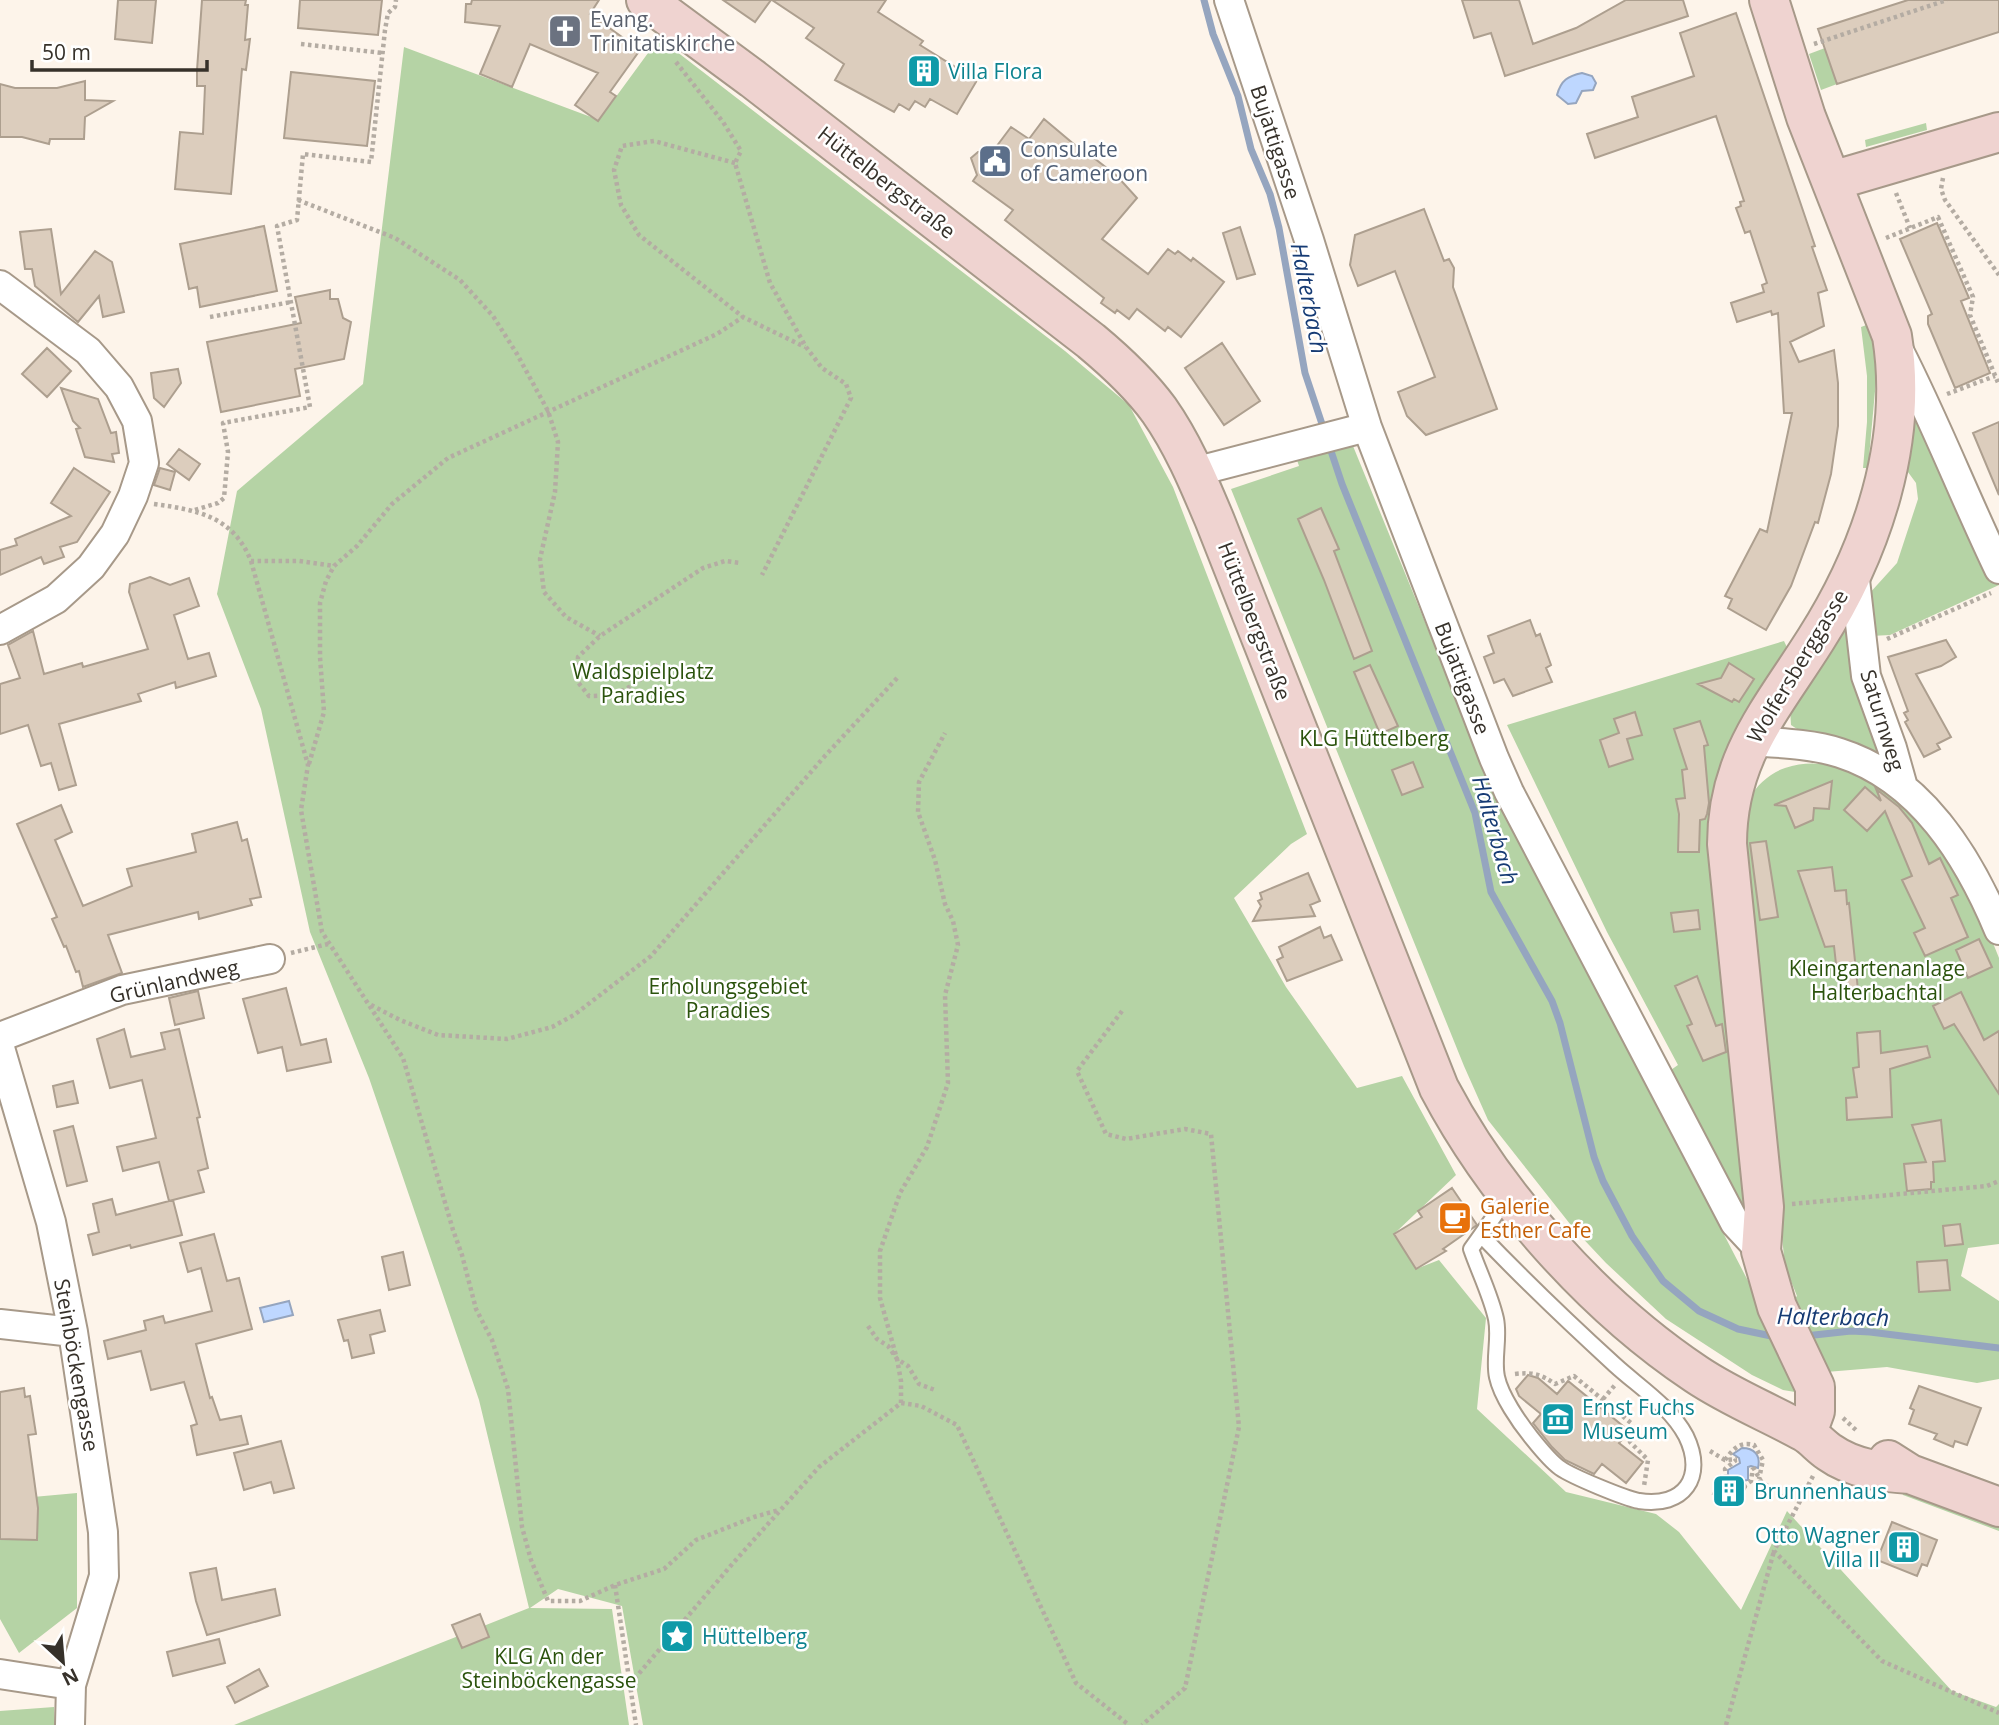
<svg xmlns="http://www.w3.org/2000/svg" width="1999" height="1725" font-family="'Open Sans',sans-serif">
<rect width="100%" height="100%" fill="#fdf4ea"/>
<path fill="#b5d3a5" d="M659 38 1065 351 1129 405 1173 487 1307 834 1291 844 1234 898 1286 987 1357 1088 1402 1076 1456 1175 1394 1234 1416 1269 1439 1260 1486 1318 1477 1409 1566 1492 1656 1514 1679 1532 1741 1610 1787 1511 1952 1691 1996 1707 1999 1704V1725H643L622 1606 558 1589 530 1608 612 1609 629 1725H234L529 1608 479 1400 369 1078 310 932 261 709 217 594 237 491 363 384 404 47 599 120Z
M1825 48 1837 84 1821 90 1809 54Z
M1926 123 1927 130 1866 147 1865 140Z
M1872 323 1880 336 1868 468H1863L1867 422V376L1861 327Z
M1910 404 1999 585 1890 635 1871 636 1868 595 1897 563 1918 499 1916 483 1905 468Z
M1353 446 1495 793 1760 1304 1791 1302 1797 1296 1785 1266 1741 840C1743 827 1744 810 1750 798 1756 785 1772 772 1785 768 1846 748 1904 800 1942 844 1950 852 1955 866 1960 876 1974 903 1988 929 1999 958V1244L1968 1248 1961 1276 1999 1301V1379L1977 1383 1887 1367 1826 1372 1795 1392 1783 1390 1752 1375 1666 1319 1606 1263 1574 1229 1488 1120 1464 1066 1231 489 1299 466 1297 460Z
M1848 622 1880 756 1806 735 1791 725 1790 707Z
M1784 641 1792 658 1743 736 1747 1205H1739L1668 1072 1678 1065 1607 932 1507 725Z
M1900 1487 1999 1518V1531L1903 1495Z
M77 1493V1608L19 1653 0 1619V1500Z
M54 1707 55 1725H0V1711Z"/>
<path fill="#bed7ff" stroke="#95a5bf" stroke-width="2" d="M1582 73 1592 76 1596 83 1593 90 1582 91 1576 103 1568 104 1557 95C1561 80 1568 76 1582 73Z
M289 1301 293 1315 264 1322 260 1308Z
M1742 1448C1754 1448 1761 1455 1758 1468L1751 1466 1748 1467V1480L1742 1481 1740 1486 1728 1480V1470L1740 1463 1739 1458 1733 1454Z"/>
<g fill="none" stroke-linecap="round" stroke-linejoin="round">
<path stroke="#95a5bf" stroke-width="7" d="M1204 0 1213 34 1238 96 1251 149 1270 194 1279 228 1305 373 1325 433
M1329 445 1342 484 1475 813 1491 892 1552 1001 1560 1023 1594 1157 1603 1181 1632 1236 1663 1281 1699 1311 1738 1329 1776 1337
M1805 1336 1851 1331 1870 1332 1999 1348"/>
</g>
<path fill="#dccdbd" stroke="#ad9f8f" stroke-width="2" d="M118 0H156L152 43 115 39Z
M202 0H246L245 5H248L245 40 250 39 246 70 242 69 231 194 175 189 180 132 203 134 205 86H197V70Z
M300 0H382L378 35 298 28Z
M472 0H599L590 14 640 50 610 92 616 96 598 121 575 105 598 73 530 44 512 87 480 74 500 26 465 22 466 4H471Z
M723 0H771L755 22Z
M772 0H886L878 12 923 41 920 45 957 68 959 64 975 74 972 80 976 82 957 114 930 99 925 107 915 101 909 110 899 104 894 112 835 80 844 64 806 38 814 28Z
M1462 0H1519L1533 44 1576 28 1626 0H1683L1688 16 1505 76 1491 33 1474 38Z
M1908 0H1999V32L1837 84 1818 29Z
M1736 13 1815 246 1812 247 1827 290 1818 293 1824 326 1790 342 1799 362 1834 350 1838 383V426L1831 474 1818 523 1815 522 1791 586 1766 630 1728 608 1732 599 1725 596 1760 529 1767 532 1792 413H1784L1778 313 1772 315 1771 311 1737 322 1731 303 1764 292 1762 285 1767 283 1750 231 1745 233 1736 208 1741 206 1740 202 1744 201 1716 116 1595 158 1587 134 1638 117 1632 97 1694 76 1680 33Z
M291 72 375 81 367 146 284 138Z
M85 81V100L113 101 85 117 84 139H50L49 144 22 137H0V84L15 88H57Z
M1044 119 1088 156 1090 155 1117 176 1137 198 1102 239 1148 274 1168 249 1175 254 1178 251 1191 261 1193 258 1224 282 1181 337 1168 327 1165 331 1137 309 1129 319 1117 310 1115 313 1101 303 1104 298 1005 220 1013 210 973 181 977 175 971 158 978 152 993 151 1011 127 1029 139Z
M1424 209 1444 261 1449 259 1454 268 1453 287 1497 409 1426 435 1407 416 1398 392 1435 377 1395 271 1358 286 1350 265 1355 235Z
M1937 223 1969 298 1961 301 1990 373 1955 388 1928 324V316L1932 314 1900 239Z
M264 226 277 291 200 307 197 287 189 289 180 244Z
M1240 227 1255 274 1237 279 1223 233Z
M51 229 61 294 95 251 112 262 124 312 103 317 99 296 78 322 35 286 32 269H25L20 232Z
M330 290V299H338L343 318 351 322 344 359 295 369 300 396 221 412 207 342 301 323 295 297Z
M1222 343 1260 401 1224 425 1185 368Z
M47 348 71 371 47 397 22 374Z
M178 369 181 383 164 407 154 398 151 373Z
M61 388 98 399 111 433 116 432 119 453 112 454 114 462 85 457 76 429 80 428 73 421Z
M1999 422V495L1973 433Z
M179 449 200 464 189 480 167 464Z
M74 468 110 492 77 542 60 547 64 557 44 564 41 557 0 575V550L17 545 15 539 71 516 51 503Z
M160 468 175 472 170 490 154 485Z
M1321 508 1339 549 1334 551 1372 651 1354 659 1324 580 1298 519Z
M150 577 170 585 189 578 199 606 174 615 188 659 209 653 216 676 176 688 175 682 138 694 141 701 59 724 76 785 59 790 51 763 41 766 28 725 0 734V684L20 678 8 645 33 631 44 674 82 663 83 667 148 649 129 592 130 584Z
M1530 620 1536 636 1540 634 1551 665 1546 668 1552 682 1513 696 1504 679 1494 683 1484 657 1494 653 1488 636Z
M1946 640 1956 657 1941 666 1916 674 1951 737 1937 744 1940 749 1924 757 1905 722 1908 720 1904 713 1908 711 1888 657Z
M1729 663 1754 679 1739 702 1734 699 1732 702 1698 684 1721 678Z
M1370 665 1398 726 1380 734 1354 672Z
M1635 712 1642 735 1627 739 1633 759 1609 767 1600 740 1619 733 1614 719Z
M1700 721 1708 745 1704 746 1709 803 1707 814 1705 819 1700 820 1699 852H1678L1679 814 1676 799 1685 798 1682 770 1687 769 1674 729Z
M1413 762 1423 787 1402 795 1392 770Z
M1832 781 1829 809 1814 808 1813 820 1795 828 1786 806 1774 805Z
M1865 787 1881 801 1876 789 1899 807 1912 823 1929 864 1940 858 1958 895 1951 898 1968 937 1925 956 1914 933 1925 928 1902 880 1912 876 1885 811 1867 831 1844 810Z
M61 805 72 832 55 840 83 906 132 886 127 869 196 852 192 834 237 822 242 841 247 839 261 897 250 899 252 905 199 919 198 912 108 935 122 973 83 987 79 971 76 972 66 946 64 947 52 919 57 917 17 824Z
M1766 841 1778 917 1760 920 1750 843Z
M1832 867 1835 891 1846 890 1847 904 1849 903 1858 990 1839 991 1834 946 1825 947 1798 871Z
M1308 873 1320 901 1310 905 1315 916 1253 921 1261 906 1258 901 1262 899 1260 893Z
M1698 910 1700 929 1674 932 1671 913Z
M1320 927 1324 938 1331 935 1342 960 1287 981 1277 960 1283 957 1279 947Z
M1979 939 1992 967 1968 978 1956 950Z
M1697 976 1716 1026 1722 1024 1726 1052 1703 1061 1687 1026 1692 1024 1675 986Z
M286 988 301 1045 326 1039 331 1062 287 1071 282 1047 258 1053 243 999Z
M198 991 204 1018 175 1025 169 998Z
M1961 992 1984 1040 1999 1031V1094L1954 1024 1944 1029 1933 1006Z
M124 1029 131 1057 165 1049 161 1033 179 1029 200 1117 197 1118 208 1168 198 1171 204 1192 169 1201 159 1162 123 1171 117 1147 156 1138 142 1080 110 1088 97 1039Z
M1880 1031 1881 1053 1927 1046 1930 1057 1890 1069 1892 1117 1847 1120 1846 1098 1857 1097 1853 1068 1859 1067 1857 1033Z
M73 1081 78 1103 57 1107 53 1086Z
M1941 1120 1945 1161 1933 1162 1934 1182H1931V1189L1907 1191 1904 1164 1926 1162 1912 1125Z
M73 1126 87 1181 67 1186 54 1131Z
M1452 1188 1477 1225 1443 1249 1446 1251 1416 1269 1394 1234 1422 1217 1418 1211Z
M112 1199 116 1215 173 1200 182 1235 131 1248 130 1245 93 1255 88 1235 99 1232 93 1204Z
M1960 1224 1963 1244 1945 1246 1943 1226Z
M214 1234 227 1281 239 1278 252 1329 196 1344 210 1398 212 1397 220 1420 241 1416 248 1444 197 1455 191 1426 197 1424 184 1382 151 1390 141 1351 108 1359 104 1341 146 1330 144 1321 163 1316 165 1323 212 1311 201 1268 188 1272 180 1243Z
M403 1252 410 1285 389 1290 382 1257Z
M1947 1260 1950 1290 1919 1292 1917 1262Z
M380 1310 385 1331 370 1335 374 1353 352 1358 348 1340 344 1341 338 1320Z
M1528 1375 1538 1378 1557 1394 1568 1381 1629 1431 1619 1443 1643 1462 1626 1483 1602 1464 1594 1474 1565 1460 1552 1447 1533 1423 1541 1414 1519 1396 1516 1389Z
M1919 1386 1981 1408 1967 1445 1955 1441 1953 1447 1934 1439 1937 1434 1909 1424 1914 1410 1910 1408Z
M24 1388 25 1397 30 1396 36 1434 28 1435 38 1508 37 1540 0 1539V1392Z
M281 1441 294 1488 274 1493 271 1482 244 1490 234 1453Z
M1721 1476 1746 1487 1736 1505 1713 1494Z
M1892 1522 1937 1540 1927 1566 1922 1564 1917 1576 1877 1560Z
M216 1568 222 1600 275 1589 280 1615 207 1635 196 1601 190 1573Z
M480 1614 489 1637 462 1648 452 1625Z
M219 1639 225 1663 173 1676 167 1652Z
M259 1669 268 1686 235 1703 227 1687Z"/>
<g fill="none" stroke-linecap="round" stroke-linejoin="round">
<g stroke="#a79989" stroke-width="18">
<path id="lane" d="M1481 1235 1471 1249C1479 1272 1491 1296 1496 1319 1500 1338 1493 1359 1497 1377 1501 1396 1519 1422 1531 1437 1539 1447 1550 1461 1560 1468 1573 1477 1624 1498 1639 1501 1684 1508 1706 1477 1686 1436 1670 1406 1639 1387 1615 1365 1569 1323 1524 1280 1481 1235L1507 1198"/>
</g>
<g stroke="#a79989" stroke-width="32">
<path id="street" d="M1229 0 1309 240 1367 427 1494 758 1509 792 1735 1223 1761 1251
M0 285 88 351 119 387 137 421 144 463 133 496 115 534 91 567 56 599 0 630
M1898 349C1935 421 1964 496 1999 569
M1194 472 1367 427
M1854 571 1866 676 1892 748 1903 787
M1750 741C1780 743 1812 744 1840 753 1921 779 1968 856 1999 930
M0 1037 122 990 270 959
M0 1048 51 1222 73 1332 103 1532 104 1576 71 1685 70 1725
M0 1324 73 1332
M0 1674 71 1685"/>
</g>
<g stroke="#a79989" stroke-width="42">
<path id="secondary" d="M646 0 753 79 1091 341C1115 361 1140 384 1159 410 1183 444 1199 483 1215 521L1439 1088C1496 1196 1594 1306 1696 1374 1730 1397 1768 1412 1804 1432 1813 1437 1820 1446 1829 1452 1853 1469 1881 1472 1910 1474
M1769 0 1806 117 1892 336C1909 441 1872 551 1816 639 1772 709 1727 757 1727 844L1764 1207 1761 1251 1777 1307 1815 1387V1411L1807 1433
M1832 181 1999 132
M1888 1460 1910 1474 1999 1507"/>
</g>
<path stroke="#b4aca3" stroke-width="4.5" stroke-dasharray="3.5 3.5" stroke-linecap="butt" d="M301 44 383 53
M1814 44 1947 0
M676 62 723 122 741 151 735 163 770 283 806 347 822 368 846 384 851 398 762 575
M735 163 654 141 622 146 614 170 621 205 639 235 743 317 805 347
M1943 178 1941 189 1945 200 1999 275
M1896 193 1910 228
M298 200 395 238 460 280 493 316 517 354 548 411 558 442 555 492 540 559 544 592 566 617 600 636
M1886 238 1938 217 1973 297 1970 315 1999 385
M210 317 291 302
M1947 394 1995 376
M154 504C197 510 233 516 251 561H299L334 566
M195 510 218 503 224 498 228 452 223 423 310 407 277 226 297 220 303 154 371 162 385 30 388 13 395 7 396 0
M251 561 308 765 301 810 322 932 403 1058 453 1230 462 1255 476 1309 492 1340 508 1389 522 1527 531 1560 548 1601H580L615 1585 664 1569 696 1540 754 1517 779 1510
M1887 639 1991 593
M658 665C632 686 624 696 589 696L577 681 578 657 600 636 703 568 725 561 741 563
M309 764 324 712 320 657V603L326 581 334 566 357 546 392 504 448 458 717 334 743 317
M291 953 328 944
M371 1005 400 1020 438 1035 507 1039 552 1027 574 1015 651 956 824 757 899 676
M1122 1011 1077 1071 1106 1134 1126 1139 1185 1129 1211 1134 1239 1427 1185 1688 1142 1725
M1792 1204 1987 1186 1999 1181
M868 1326 877 1339 888 1346 897 1359 908 1366 919 1384 935 1390
M1515 1374C1532 1372 1541 1374 1555 1384L1574 1376 1631 1423 1630 1442 1648 1460 1644 1486
M1603 1399 1615 1385
M901 1403V1381L897 1359 880 1298V1251L900 1193 927 1147 948 1083 945 995 958 945 953 921 945 904 935 860 918 812 919 782 945 733
M1843 1418 1857 1431
M1710 1451 1725 1460 1737 1459
M1725 1460C1733 1449 1740 1441 1754 1445L1763 1460 1759 1479
M1753 1467 1762 1483 1787 1495
M1813 1476 1774 1551 1882 1661 1999 1713
M1726 1478 1725 1469 1736 1460
M1743 1486 1751 1481 1753 1468
M615 1585 636 1725
M630 1684 734 1562 819 1467 901 1403 921 1406 957 1425 1076 1683 1129 1725
M1726 1725 1774 1551"/>
<use href="#lane" stroke="#fff" stroke-width="14"/>
<use href="#street" stroke="#fff" stroke-width="28"/>
<use href="#secondary" stroke="#efd3d0" stroke-width="38"/>
</g>
<defs>
<g id="church-square" transform="scale(1.75)"><rect x="-9" y="-9" width="18" height="18" rx="4" fill="#6b7280" stroke="#fff"/><path d="M-1.2-6h2.4v3.5h3.3v2.4h-3.3V6h-2.4V-.1h-3.3v-2.4h3.3Z" fill="#fff"/></g>
<g id="building-square" transform="scale(1.75)"><rect x="-9" y="-9" width="18" height="18" rx="4" fill="#0f9aa8" stroke="#fff"/><path d="M-4-6H4V6H1V3H-1V6H-4ZM-2.5-4.3h1.7v1.8h-1.7ZM.8-4.3h1.7v1.8H.8ZM-2.5-1h1.7V.8h-1.7ZM.8-1h1.7V.8H.8Z" fill="#fff"/></g>
<g id="civic-square" transform="scale(1.75)"><rect x="-9" y="-9" width="18" height="18" rx="4" fill="#5c6f8a" stroke="#fff"/><path d="M-.6-6.5H3V-4.5H.6V-3L4-1V1h2V6H-6V1h2V-1L-.6-3ZM-1.2 2.5V6h2.4V2.5Z" fill="#fff"/></g>
<g id="cafe-square" transform="scale(1.75)"><rect x="-9" y="-9" width="18" height="18" rx="4" fill="#e8710a" stroke="#fff"/><path d="M-5.5-4.5H6V0H3Q3 3.5 0 3.5H-2.5Q-5.5 3.5-5.5 0ZM3-3.2v2h1.7v-2ZM-6 4.5H4V6H-6Z" fill="#fff"/></g>
<g id="museum-square" transform="scale(1.75)"><rect x="-9" y="-9" width="18" height="18" rx="4" fill="#0f9aa8" stroke="#fff"/><path d="M0-6L6-3V-2H-6V-3ZM-5-1h2V3h-2ZM-1-1h2V3h-2ZM3-1h2V3H3ZM-6 4H6V6H-6Z" fill="#fff"/></g>
<g id="sight-square" transform="scale(1.75)"><rect x="-9" y="-9" width="18" height="18" rx="4" fill="#0f9aa8" stroke="#fff"/><path d="M0-6L1.8-2.2L6-1.7L2.9 1.2L3.7 5.4L0 3.3L-3.7 5.4L-2.9 1.2L-6-1.7L-1.8-2.2Z" fill="#fff"/></g>
</defs>
<g fill-rule="evenodd">
<use href="#church-square" x="565" y="31"/>
<use href="#building-square" x="924" y="71"/>
<use href="#civic-square" x="995" y="161"/>
<use href="#cafe-square" x="1455" y="1218"/>
<use href="#museum-square" x="1558" y="1419"/>
<use href="#building-square" x="1729" y="1491"/>
<use href="#building-square" x="1904" y="1547"/>
<use href="#sight-square" x="677" y="1636"/>
</g>
<g text-anchor="middle" dominant-baseline="central" stroke-width="5" stroke-linejoin="round" paint-order="stroke">
<g font-size="21" fill="#5b616d" stroke="#fff" text-anchor="start">
<text x="590" y="19">Evang.<tspan x="590" dy="24">Trinitatiskirche</tspan></text>
</g>
<g font-size="21" fill="#0d838f" stroke="#fff" text-anchor="start">
<text x="948" y="71">Villa Flora</text>
<text x="1582" y="1407">Ernst Fuchs<tspan x="1582" dy="24">Museum</tspan></text>
<text x="1754" y="1491">Brunnenhaus</text>
<text x="1880" y="1535" text-anchor="end">Otto Wagner<tspan x="1880" dy="24">Villa II</tspan></text>
<text x="702" y="1636">Hüttelberg</text>
</g>
<g font-size="21" fill="#36312a" stroke="#fff">
<text transform="translate(1276 142) rotate(72)">Bujattigasse</text>
<text transform="translate(887 182) rotate(38)">Hüttelbergstraße</text>
<text transform="translate(1255 621) rotate(69)">Hüttelbergstraße</text>
<text transform="translate(1797 666) rotate(-59)">Wolfersberggasse</text>
<text transform="translate(1463 678) rotate(69)">Bujattigasse</text>
<text transform="translate(1883 720) rotate(73)">Saturnweg</text>
<text transform="translate(174 981) rotate(-13)">Grünlandweg</text>
<text transform="translate(77 1365) rotate(80)">Steinböckengasse</text>
</g>
<g font-size="21" fill="#4e5e75" stroke="#fff" text-anchor="start">
<text x="1020" y="149">Consulate<tspan x="1020" dy="24">of Cameroon</tspan></text>
</g>
<g font-size="21" fill="#2b530d" stroke="#fff">
<text x="643" y="671">Waldspielplatz<tspan x="643" dy="24">Paradies</tspan></text>
<text x="1374" y="738">KLG Hüttelberg</text>
<text x="1877" y="968">Kleingartenanlage<tspan x="1877" dy="24">Halterbachtal</tspan></text>
<text x="728" y="986">Erholungsgebiet<tspan x="728" dy="24">Paradies</tspan></text>
<text x="549" y="1656">KLG An der<tspan x="549" dy="24">Steinböckengasse</tspan></text>
</g>
<g font-size="21" fill="#c56008" stroke="#fff" text-anchor="start">
<text x="1480" y="1206">Galerie<tspan x="1480" dy="24">Esther Cafe</tspan></text>
</g>
<g font-size="23" font-style="italic" fill="#163b74" stroke="#fff">
<text transform="translate(1310 298) rotate(79)">Halterbach</text>
<text transform="translate(1496 830) rotate(74)">Halterbach</text>
<text transform="translate(1833 1316) rotate(1)">Halterbach</text>
</g>
</g>
<g transform="translate(63 1662) rotate(154)" stroke="#ffffff" stroke-width="5" paint-order="stroke">
<path d="M0-5L12 26L0 18L-12 26Z" fill="#36312a"/>
<text y="-10" font-size="19" font-weight="bold" text-anchor="middle" fill="#36312a">N</text>
</g>
<path d="M32 60v10h175v-10" fill="none" stroke="#36312a" stroke-width="3.5"/>
<text x="42" y="60" font-size="21" fill="#36312a" stroke="#ffffff" stroke-width="5" paint-order="stroke">50 m</text>
</svg>
